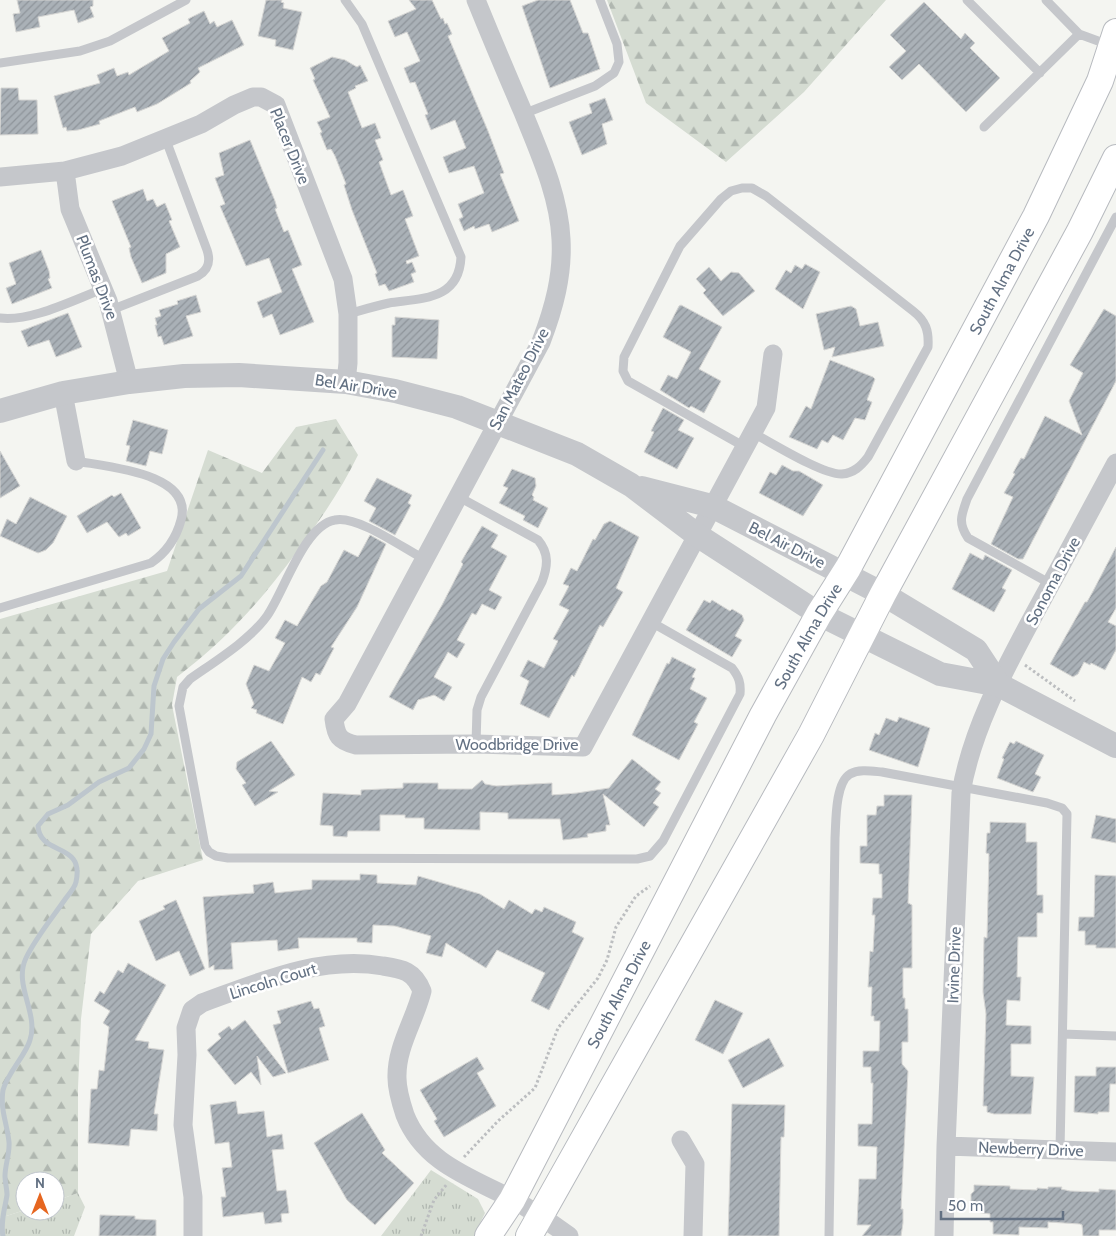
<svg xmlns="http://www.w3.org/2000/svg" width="1116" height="1236" font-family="Cabin,sans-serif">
<defs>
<pattern id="grass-tufts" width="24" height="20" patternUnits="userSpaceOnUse" patternTransform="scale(1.25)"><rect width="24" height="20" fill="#d5dcd2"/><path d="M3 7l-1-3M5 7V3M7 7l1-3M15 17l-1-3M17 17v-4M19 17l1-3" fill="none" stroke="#b0b7b0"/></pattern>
<pattern id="forest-firs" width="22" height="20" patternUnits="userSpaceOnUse" patternTransform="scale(1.25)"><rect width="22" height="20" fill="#d5dcd2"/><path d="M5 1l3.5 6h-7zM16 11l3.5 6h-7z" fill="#b0b7b0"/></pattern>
<pattern id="building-hatch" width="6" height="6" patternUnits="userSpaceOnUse" patternTransform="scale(1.25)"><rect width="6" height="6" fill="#aab1b7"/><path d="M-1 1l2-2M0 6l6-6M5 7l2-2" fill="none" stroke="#8e949a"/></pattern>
</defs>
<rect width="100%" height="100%" fill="#f4f5f1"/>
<path fill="url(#grass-tufts)" d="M431 1170 478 1199 485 1213 474 1236H381Z
M78 1193 85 1207 74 1236H0V1218L25 1210 55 1211V1201Z"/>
<path fill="url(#forest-firs)" d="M607 0H886L804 92 726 162 646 103Z
M336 419 358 455C343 486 326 511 306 539 267 594 231 636 177 677L172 705 203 860 138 881 91 934 81 1019 78 1088V1193L55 1201V1181H25V1210L0 1218V619L167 571 208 450 262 473 296 427Z"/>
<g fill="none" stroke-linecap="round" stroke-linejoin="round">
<path stroke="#bdc6cd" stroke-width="5" d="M3 1236C0 1223 5 1208 7 1195 7 1189 5 1182 5 1176 5 1165 10 1153 9 1142 7 1123 0 1110 3 1090 8 1072 26 1055 30 1040 39 1013 13 985 26 958 36 937 53 917 66 898 70 893 75 887 76 882 85 841 40 857 38 826L48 814 68 805 99 782 129 768 144 749 151 734 154 686 163 659 174 642 199 609 241 576 323 450"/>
</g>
<path fill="url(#building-hatch)" stroke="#d6d6d4" d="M17 0H93V6L90 7 94 17 78 23 74 10 38 17 40 27 16 32 13 14 20 13Z
M266 0H282L281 2 284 3 283 8 302 12 293 50 275 46 276 40 258 36Z
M409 0H432L441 19 443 18 445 24 447 23 452 34 448 36 488 131 504 173 500 174 519 221 492 232 489 224 475 229 474 226 464 231 459 219 463 217 458 204 484 193 474 166 449 173 443 157 466 148 455 120 431 130 425 115 428 114 415 82 410 83 404 68 420 61 407 32 395 37 388 21 416 9Z
M538 0H570L583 33H588L600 69 550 88 522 6Z
M924 2 961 39 965 33 975 43 970 48 1000 78 966 112 919 64 902 80 889 67 906 51 890 35Z
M204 11 210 24 214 21 217 27 232 20 244 45 198 68 200 72 190 81 191 83 157 104 137 112 135 107 99 121 100 124 78 130 67 131 66 127 63 128 54 96 100 83 97 75 114 68 117 76 128 72 129 75 169 51 162 38 190 23 188 19Z
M332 57 345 60 357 67 360 65 368 81 355 86 356 88 348 92 362 128 375 123 381 138 375 140 383 160 379 162 391 195 403 190 413 216 405 219 419 256 406 261 407 264 412 262 416 272 411 274 414 282 389 291 385 284 379 286 375 274 377 273 352 210 344 185 346 184 335 156 331 149 327 150 320 133 322 132 317 122 330 117 313 80 315 79 310 68Z
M1 88H18L19 100H37L38 134 0 135Z
M605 98 613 120 602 124 607 144 582 155 569 122 592 113 589 104Z
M250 140 275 201 277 208 275 209 284 232 288 230 302 265 292 269 314 322 280 335 272 314 263 318 257 302 282 292 269 258 246 266 220 206 225 204 215 178 224 175 219 153Z
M143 189 147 201 153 199 157 207 165 203 172 220 169 221 180 247 166 254V273L142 283 131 257 129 248 131 247 112 201Z
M41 250 49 271 50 278 48 279 52 288 12 304 6 288 16 284 9 263Z
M805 264 820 272 803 309 775 289 786 270 791 273 795 265 802 269Z
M709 267 721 281 731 272 739 273 755 291 723 316 703 293 706 290 696 279Z
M196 295 201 312 186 316 193 336 164 345 161 336 158 337 155 325H157L155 318 161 316 159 310 178 304 177 301Z
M681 305 722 327 699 369 721 381 704 413 691 406 689 408 660 390 668 375 677 379 691 352 663 337 679 306Z
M851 306 856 309 860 326 878 322 884 346 832 357 835 347 824 350 816 314Z
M1104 309 1116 316V381L1023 559H1018L991 544 1013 497 1004 493 1015 474 1013 473 1021 458 1024 459 1045 416 1082 435 1069 401 1083 373 1070 365Z
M68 313 82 347 56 357 49 340 28 347 21 331Z
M395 317 439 320 437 359 392 357V325H395Z
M830 360 873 377 875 379 867 400 872 402 865 420 855 418 843 440 833 435 828 443 822 440 817 449 789 437 806 406 811 409Z
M663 408 684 420 678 430 694 438 677 469 644 452 654 432 651 431Z
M133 420 168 430 162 454 150 451 146 466 126 461 130 446 126 445Z
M0 451 20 486 0 498Z
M782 465 793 471H799L823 485 803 516 759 493 770 472 776 475Z
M512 469 535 478 536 486 532 495 534 497 533 500 548 508 538 528 523 520 525 516 499 503 508 488 503 486Z
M377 478 412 495 408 503 411 505 395 535 369 521 376 508 364 501Z
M121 493 141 528 128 536 126 533 119 537 107 522 87 533 77 516 112 495 114 497Z
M30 497 67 516 53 543 46 550 38 553 0 536 7 519 16 524Z
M610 521 639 537 616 588 623 592 603 627 600 625 574 677 572 675 549 718 520 704 529 681 520 676 528 660 544 668 558 641 553 639 569 610 559 605 569 586 563 584 571 568 577 571 593 539 595 540 604 524Z
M482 526 498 535 491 547 507 556 489 590 502 597 495 610 482 604 476 615 472 613 457 640 465 644 457 658 448 652 434 677 452 687 444 701 434 695 418 700 413 710 389 697 442 605 463 564 461 562Z
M370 535 386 544 357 607 331 647 334 648 320 675 316 673 311 682 302 677 283 724 256 713 257 710 251 708 254 704 246 684 254 665 269 671 285 643 275 638 285 620 297 626 321 586 327 582 344 550 358 557Z
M1116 547V608L1108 622 1116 626V650L1105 670 1091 663 1090 665 1084 662 1078 674 1073 677 1050 664 1085 602H1087L1092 593Z
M970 553 983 560 985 555 1012 570 1002 588 1006 590 994 612 952 589Z
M704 600 710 603 712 600 730 611 732 609 742 615 744 620 735 636 742 640 732 657 686 630Z
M672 657 696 669 692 677 695 678 690 689 707 698 694 722 698 724 679 760 632 735 667 663 669 664Z
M899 717 930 728 918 767 869 750 875 733 879 735 886 718 897 722Z
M271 741 295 775 269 791 278 792 255 806 242 785 246 783 236 769 237 762Z
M1016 741 1044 755 1035 774 1041 777 1033 792 997 778 1004 759 1002 758 1010 742 1014 744Z
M632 759 661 782 655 789 661 793 653 803 659 807 644 827 603 794 610 825H606V831L587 834 588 837 563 840 560 819H508V813L480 812V830L424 829V818H405V815H380V831H348L347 837 333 836V826L320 825 323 793 361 795V790L403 788V783H438V789H472L482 780 485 784 496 786 552 783V795L577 793 609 788Z
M884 795H912L908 903 912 905V968H903V998H905V1009H908V1042H902V1064L908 1071 901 1209H903V1223L901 1236H862L871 1225H857L859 1179H876L877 1147 858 1146V1124H872L873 1083H871V1067H863V1051H879L880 1021H874V1016H871L872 987H868L870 951 873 952 875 915H872L873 898H882V874H879V864L860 863V846H867V815H876L877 806H884Z
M1096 815 1116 819V843L1091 838Z
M990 822 1026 823V842H1037V895H1043V913H1037V937H1018L1017 977H1021L1020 1001 1007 1000 1006 1025 1031 1026V1044H1011V1076L1034 1077 1031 1114H994L987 1112V1106H983L986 1014 983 992 984 937 987 938 989 854 986 853 987 833H990Z
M360 874 377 875V883L416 885 418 876 480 894 504 909 509 900 532 914 535 909 542 912 544 907 576 922 572 932 584 938 549 1010 531 1001 545 973 497 950 486 968 446 943 442 957 426 953 431 936 395 926 373 925 372 943 357 942V938H298L299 948 278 951 277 940 231 943 233 969 214 970V965L209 968 203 897 254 893 253 885 273 882 275 893 312 889V880H360Z
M1095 875 1116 876V948H1096V945H1085V931H1078L1079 917H1094Z
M176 900 205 969 190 976 179 951 156 961 139 921 165 909 163 906Z
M128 963 166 985 135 1040 149 1042 148 1048 164 1050 154 1114H158L157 1131 131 1129 129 1146 88 1143 91 1089H97L99 1070 104 1071 109 1027 103 1023 110 1011 94 1001 100 991 104 994 118 970 123 973Z
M715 1000 743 1013 723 1054 695 1040Z
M311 1001 314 1009 319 1008 325 1026 319 1028 329 1060 288 1073 273 1025 281 1023 277 1011Z
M245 1020 255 1033 286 1073 273 1077 257 1056 261 1085 251 1072 235 1085 207 1050 221 1038 218 1034 229 1026 232 1030Z
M769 1038 784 1066 743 1088 728 1060Z
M477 1057 484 1069 477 1073 496 1106 444 1137 434 1121 437 1119 420 1090Z
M1096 1067H1116V1084H1110L1109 1112H1098V1114L1074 1112 1075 1076H1096Z
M236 1101 238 1114 264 1111 267 1137 282 1134 284 1149 272 1150 277 1191 286 1190 289 1213 281 1214 282 1222 265 1224 263 1212 223 1217 221 1197H226L222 1168 232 1167 229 1142 215 1144 210 1105Z
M732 1104 785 1105 784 1137H781L779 1236H728Z
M362 1113 385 1150 382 1153 414 1183 375 1225 347 1200 314 1143Z
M974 1185 1010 1186V1189L1037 1190V1188L1048 1189V1187H1062L1061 1189 1070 1191 1099 1192V1189L1116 1190V1230H1099V1236H1083L1082 1225 1080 1224 1048 1222V1228L1019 1227V1235L993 1234V1222H990V1214L976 1212 971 1205V1194L974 1191Z
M100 1215 135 1216V1219L156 1220V1236H99Z"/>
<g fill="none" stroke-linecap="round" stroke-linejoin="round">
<g stroke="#b7babf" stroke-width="28">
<g id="secondary">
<path id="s1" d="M488 1236 512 1200 763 715 819 614 848 568 1036 216 1100 81 1116 32"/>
<path d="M529 1236 811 735 883 594 1080 231 1116 158"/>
</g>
</g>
<path stroke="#bcbec0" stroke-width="3" stroke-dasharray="2.5 2.5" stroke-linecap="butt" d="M1025 665 1075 701
M464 1157 498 1121 535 1088 558 1028 598 978 607 960 616 927 636 896 650 886
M421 1236 434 1200 447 1184"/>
<path stroke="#c5c7cb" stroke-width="9" d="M345 0 362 24 461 257C459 300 423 298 389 303 375 306 362 310 348 314
M967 0 1040 73
M1046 0 1079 34 1109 45
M0 63 80 51 110 41 186 0
M523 114 595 86 614 73 619 62 617 44 600 0
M984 127 1079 34
M111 310 198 276C208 270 211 262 207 250L166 140
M0 318C31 322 73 300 103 289
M745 447 628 381 623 371 624 357 680 246 721 199 731 191 742 188H752L766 196 913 311C926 321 929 331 928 347L868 457C861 466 854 473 842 474 823 475 772 443 753 433
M457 496 538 540C549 553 548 566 542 582L481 697 477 710 476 744
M424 559C403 548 357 515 335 520 304 525 284 592 267 616 250 640 214 662 190 679L183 687 179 706 205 846 209 852 216 856 228 858 637 859 650 856 663 841 740 694C741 683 739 677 732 668L651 622
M1051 584 968 538C958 523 961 516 967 499L1116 217
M0 608 151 563C167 552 176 539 181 520 194 473 108 467 76 461
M1063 1034 1116 1036
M829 1236 835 838C836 822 835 783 850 774 859 769 871 771 882 772L1047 803 1062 808 1067 814 1060 1150"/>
<path stroke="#c5c7cb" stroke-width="19" d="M476 0C491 37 507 75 523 112 539 152 559 195 561 239 563 275 554 308 541 342L347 704 334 719C336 736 339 741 356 745L476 744 583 747 766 408 773 354
M65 171 70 209 108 301 129 382
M0 177 65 171 122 156 201 124 234 105 253 97H261L276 105 343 279 348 314V363L346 382
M63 393 76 461
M681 1140 695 1164 693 1236
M946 1146 1116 1152
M193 1236V1197L183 1125 187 1055 186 1028 192 1010 202 1003C260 982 321 955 383 966 403 969 414 971 422 991 415 1020 396 1047 397 1078 397 1090 401 1103 405 1115 424 1163 470 1177 512 1199 532 1210 551 1223 569 1236
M944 1236 946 1146 961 793C972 728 1005 669 1036 611 1063 562 1089 513 1116 463"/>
<path stroke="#c5c7cb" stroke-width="24" d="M0 411 63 393 129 382 184 376 239 375 346 382 395 391 457 407 577 454 631 485 697 535 819 614 940 674 999 685 1116 746
M642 488 712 506 883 594 976 650 999 685"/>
<use href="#secondary" stroke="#fff" stroke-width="26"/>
</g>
<g text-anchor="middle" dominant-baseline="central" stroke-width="5" stroke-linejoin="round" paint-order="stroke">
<g font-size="16" fill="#637183" stroke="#fff">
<text transform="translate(290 146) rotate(68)">Placer Drive</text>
<text transform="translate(97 277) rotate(69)">Plumas Drive</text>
<text stroke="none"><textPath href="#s1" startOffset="1085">South Alma Drive</textPath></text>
<text transform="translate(519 379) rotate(-63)">San Mateo Drive</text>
<text transform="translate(356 386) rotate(9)">Bel Air Drive</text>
<text transform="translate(787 545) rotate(27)">Bel Air Drive</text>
<text transform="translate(1053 581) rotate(-62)">Sonoma Drive</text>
<text stroke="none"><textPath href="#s1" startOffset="680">South Alma Drive</textPath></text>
<text x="517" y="744">Woodbridge Drive</text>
<text transform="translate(954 965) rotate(-88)">Irvine Drive</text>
<text transform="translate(273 981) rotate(-17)">Lincoln Court</text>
<text stroke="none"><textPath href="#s1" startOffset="275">South Alma Drive</textPath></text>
<text transform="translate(1031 1149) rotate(2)">Newberry Drive</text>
</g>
</g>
<g transform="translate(40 1196)"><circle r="24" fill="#ffffff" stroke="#c1c6cd"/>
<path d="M0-4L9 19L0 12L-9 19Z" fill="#e66620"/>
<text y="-8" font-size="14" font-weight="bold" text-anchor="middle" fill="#637183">N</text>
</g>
<path d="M941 1211v8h122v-8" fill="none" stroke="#637183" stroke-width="2.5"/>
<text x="948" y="1211" font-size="15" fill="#637183" stroke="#ffffff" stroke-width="4" paint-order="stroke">50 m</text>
</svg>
